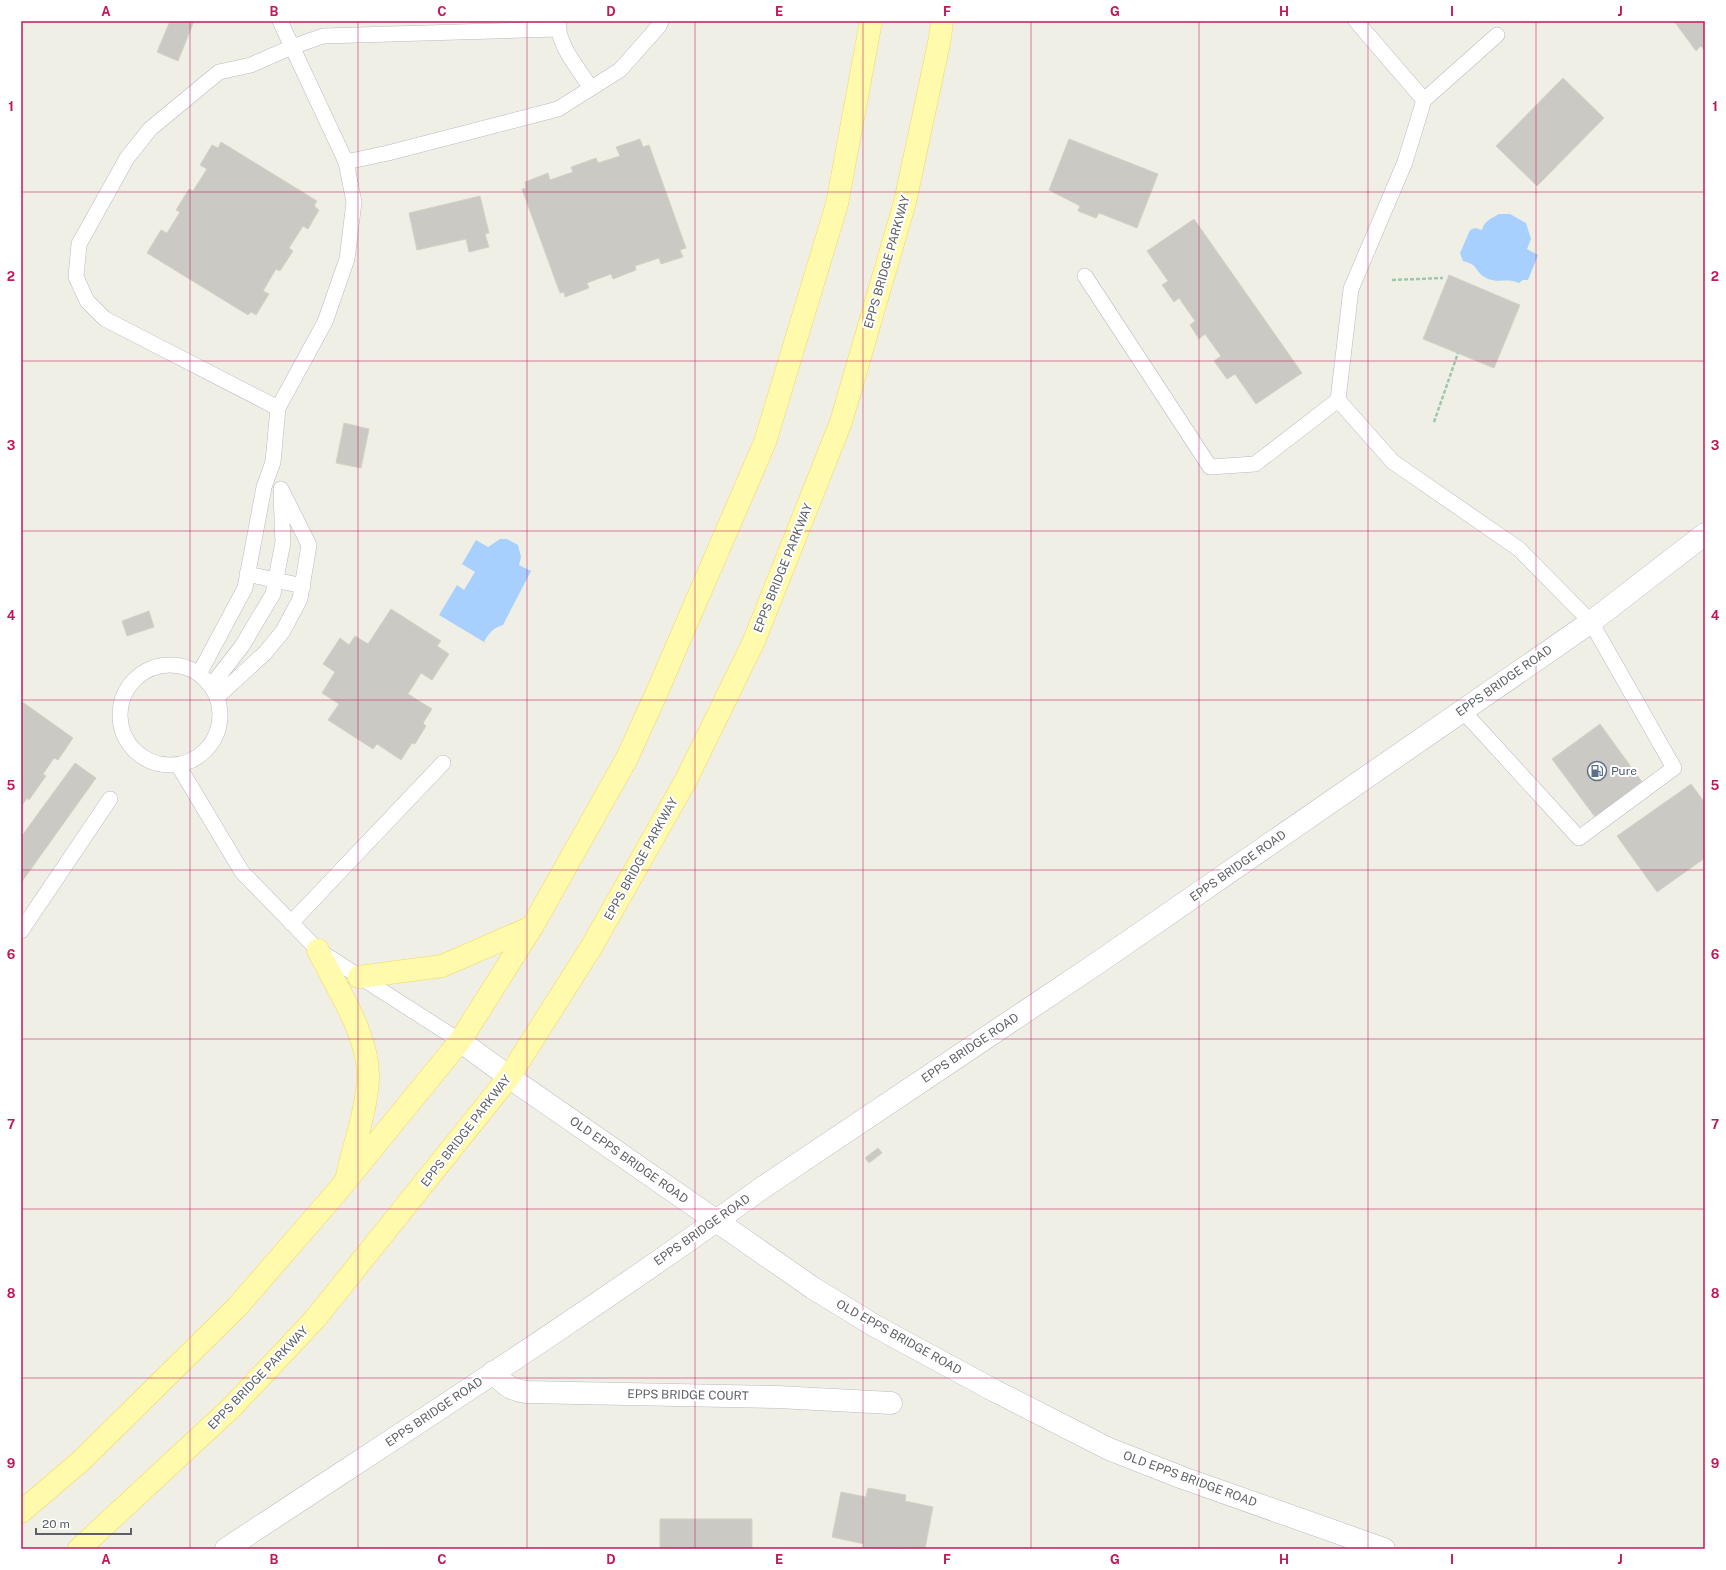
<svg xmlns="http://www.w3.org/2000/svg" width="1726" height="1570" font-family="'Public Sans',sans-serif">
<rect width="100%" height="100%" fill="#f0efe6"/>
<path fill="#a7d0ff" d="M1499 214H1510L1526 223 1531 239 1527 249 1538 255 1528 280H1523L1519 283C1508 278 1500 283 1488 279 1481 276 1479 272 1474 266 1472 264 1467 262 1463 261L1460 253 1470 230 1475 228 1482 230C1484 221 1492 218 1499 214Z
M500 539H507L518 545 521 557 519 565 531 571 503 625C493 628 489 633 484 642L439 615 457 585 464 590 475 572 462 564 476 540 488 547Z"/>
<path fill="#cbc9c3" stroke="#d5d1c4" d="M170 21H194L178 61 157 52Z
M1674 21H1705V51L1701 46 1696 51Z
M1563 78 1604 118 1537 186 1496 146Z
M640 139 643 147 649 145 686 248 680 250 683 257 661 264 659 258 635 266 636 270 613 279 611 274 587 283 589 288 565 297 564 292 560 293 522 189 526 188 525 182 548 173 550 180 573 172 571 167 588 161 596 158 598 163 620 156 616 147Z
M1069 139 1158 174 1137 228 1099 213 1096 218 1078 211 1080 206 1049 190Z
M221 142 317 201 314 206 319 210 308 229 303 226 289 248 293 251 280 271 276 269 263 291 269 294 256 315 251 312 248 315 147 253 161 230 167 233 180 212 176 210 189 189 193 191 207 169 200 165 212 145 218 148Z
M480 196 489 233 485 234 489 247 469 252 466 239 417 250 409 213Z
M1194 219 1302 373 1256 404 1235 374 1227 379 1214 361 1221 356 1205 334 1199 339 1190 325 1195 321 1179 298 1174 302 1162 285 1168 281 1147 251Z
M1449 275 1520 305 1494 368 1423 339Z
M344 423 369 429 361 468 336 463Z
M391 609 441 641 437 646 449 654 432 680 421 673 408 694 432 709 423 723 426 726 415 744 412 743 401 760 377 744 373 749 328 720 339 704 322 693 335 672 323 664 340 638 349 645 355 636 368 644Z
M149 611 154 627 127 636 122 621Z
M21 701 73 738 58 760 54 758 43 774 46 776 29 800 27 798 21 807Z
M1600 724 1642 782 1595 817 1552 759Z
M75 763 96 778 21 883V837Z
M1691 784 1705 803V858L1657 892 1617 836Z
M878 1148 882 1153 869 1163 865 1158Z
M868 1488 906 1495 905 1501 933 1507 925 1549 898 1547 897 1549H863L864 1544 832 1537 841 1492 866 1497Z
M660 1519H752V1549H660Z"/>
<g fill="none" stroke-linecap="round" stroke-linejoin="round">
<g stroke="#b8bac0" stroke-width="16">
<path id="service" d="M559 21C555 42 580 71 591 88
M1356 21 1424 100 1405 162 1351 289 1338 400 1393 462 1519 549 1591 622 1674 768 1579 838 1462 710
M1424 100 1497 35
M346 162 388 153 558 109 620 70 659 26 661 21
M1085 276 1210 467 1255 464 1338 400
M278 408 105 319 87 301 76 277 79 244 127 158 150 129 219 72 251 65 292 47 323 36 557 29
M247 574 303 586
M120 715a50 50 0 1 1 100 0a50 50 0 1 1-100 0Z
M199 674 245 588 264 487 273 462 278 408 325 322 347 259 354 202 346 162 280 21
M211 686 242 646 273 594 283 542 281 495
M217 697 265 653 283 631 300 599 309 545 281 489
M178 765 242 872 318 950 460 1041
M291 923 443 763
M21 931 110 799"/>
</g>
<g stroke="#b8bac0" stroke-width="23">
<path id="minor" d="M460 1041 509 1077 813 1288 875 1326 995 1391 1109 1449 1183 1478 1384 1549
M493 1372C504 1384 510 1390 526 1392L778 1397 891 1403
M226 1549C406 1430 588 1314 762 1188L1099 962 1591 622 1705 534"/>
</g>
<g stroke="#f3d85c" stroke-width="23">
<path id="primary" d="M318 950C336 987 369 1035 368 1077 367 1110 354 1144 347 1176
M359 977 442 966 532 927
M21 1512 82 1460 237 1307 336 1193 460 1041 532 927 627 758 657 692 765 442 837 204 871 21
M79 1549 232 1407 315 1319 509 1077 592 946 686 780 754 641 841 422 905 202 940 38 942 21"/>
</g>
<path stroke="#9bc8ad" stroke-width="2.5" stroke-dasharray="4 2" stroke-linecap="butt" d="M1392 280 1443 278
M1434 422 1458 353"/>
<use href="#service" stroke="#fff" stroke-width="15"/>
<use href="#minor" stroke="#fff" stroke-width="22"/>
<use href="#primary" stroke="#fffaac" stroke-width="22"/>
</g>
<path fill="none" stroke="#c2185b" stroke-width="1" stroke-opacity="0.55" d="M190 21V1549M358 21V1549M527 21V1549M695 21V1549M863 21V1549M1031 21V1549M1199 21V1549M1368 21V1549M1536 21V1549M21 192H1705M21 361H1705M21 531H1705M21 700H1705M21 870H1705M21 1039H1705M21 1209H1705M21 1378H1705"/>
<defs>
<g id="fuel-ring" transform="scale(1)"><circle r="9.5" fill="#fff" stroke="#5c6f8a" stroke-width="1.5"/><path d="M-5.5-6h7V0h2V4h1.3V-2.5L3-4.5l.8-.8L6-3V5H2.5V1h-1V6h-7ZM-4.2-4.7v3.2H.2V-4.7Z" fill="#5c6f8a"/></g>
</defs>
<g fill-rule="evenodd">
<use href="#fuel-ring" x="1597" y="771"/>
</g>
<g text-anchor="middle" dominant-baseline="central" stroke-width="4" stroke-linejoin="round" paint-order="stroke">
<g font-size="12" fill="#5d6066" stroke="#fff">
<text transform="translate(887 262) rotate(-74)">EPPS BRIDGE PARKWAY</text>
<text transform="translate(783 568) rotate(-68)">EPPS BRIDGE PARKWAY</text>
<text transform="translate(1504 681) rotate(-35)">EPPS BRIDGE ROAD</text>
<text transform="translate(641 859) rotate(-61)">EPPS BRIDGE PARKWAY</text>
<text transform="translate(1238 866) rotate(-35)">EPPS BRIDGE ROAD</text>
<text transform="translate(970 1048) rotate(-34)">EPPS BRIDGE ROAD</text>
<text transform="translate(466 1131) rotate(-52)">EPPS BRIDGE PARKWAY</text>
<text transform="translate(629 1160) rotate(35)">OLD EPPS BRIDGE ROAD</text>
<text transform="translate(702 1230) rotate(-35)">EPPS BRIDGE ROAD</text>
<text transform="translate(899 1337) rotate(29)">OLD EPPS BRIDGE ROAD</text>
<text transform="translate(258 1378) rotate(-46)">EPPS BRIDGE PARKWAY</text>
<text transform="translate(688 1395) rotate(1)">EPPS BRIDGE COURT</text>
<text transform="translate(434 1412) rotate(-34)">EPPS BRIDGE ROAD</text>
<text transform="translate(1190 1479) rotate(20)">OLD EPPS BRIDGE ROAD</text>
</g>
<g font-size="12" fill="#4e5e75" stroke="#fff" text-anchor="start">
<text x="1611" y="771">Pure</text>
</g>
</g>
<rect width="1726" height="1570" fill="none" stroke="#ffffff" stroke-width="44"/>
<path d="M36 1528v6h95v-6" fill="none" stroke="#5d6066" stroke-width="2"/>
<text x="42" y="1528" font-size="12" fill="#5d6066" stroke="#ffffff" stroke-width="3" paint-order="stroke">20 m</text>
<rect x="22" y="22" width="1682" height="1526" fill="none" stroke="#c2185b" stroke-width="1.5"/>
<g font-size="13" text-anchor="middle" font-weight="bold" fill="#c2185b">
<text x="106" y="16">A</text>
<text x="274" y="16">B</text>
<text x="442" y="16">C</text>
<text x="611" y="16">D</text>
<text x="779" y="16">E</text>
<text x="947" y="16">F</text>
<text x="1115" y="16">G</text>
<text x="1284" y="16">H</text>
<text x="1452" y="16">I</text>
<text x="1620" y="16">J</text>
<text x="11" y="111">1</text>
<text x="1715" y="111">1</text>
<text x="11" y="281">2</text>
<text x="1715" y="281">2</text>
<text x="11" y="450">3</text>
<text x="1715" y="450">3</text>
<text x="11" y="620">4</text>
<text x="1715" y="620">4</text>
<text x="11" y="790">5</text>
<text x="1715" y="790">5</text>
<text x="11" y="959">6</text>
<text x="1715" y="959">6</text>
<text x="11" y="1129">7</text>
<text x="1715" y="1129">7</text>
<text x="11" y="1298">8</text>
<text x="1715" y="1298">8</text>
<text x="11" y="1468">9</text>
<text x="1715" y="1468">9</text>
<text x="106" y="1564">A</text>
<text x="274" y="1564">B</text>
<text x="442" y="1564">C</text>
<text x="611" y="1564">D</text>
<text x="779" y="1564">E</text>
<text x="947" y="1564">F</text>
<text x="1115" y="1564">G</text>
<text x="1284" y="1564">H</text>
<text x="1452" y="1564">I</text>
<text x="1620" y="1564">J</text>
</g>
</svg>
